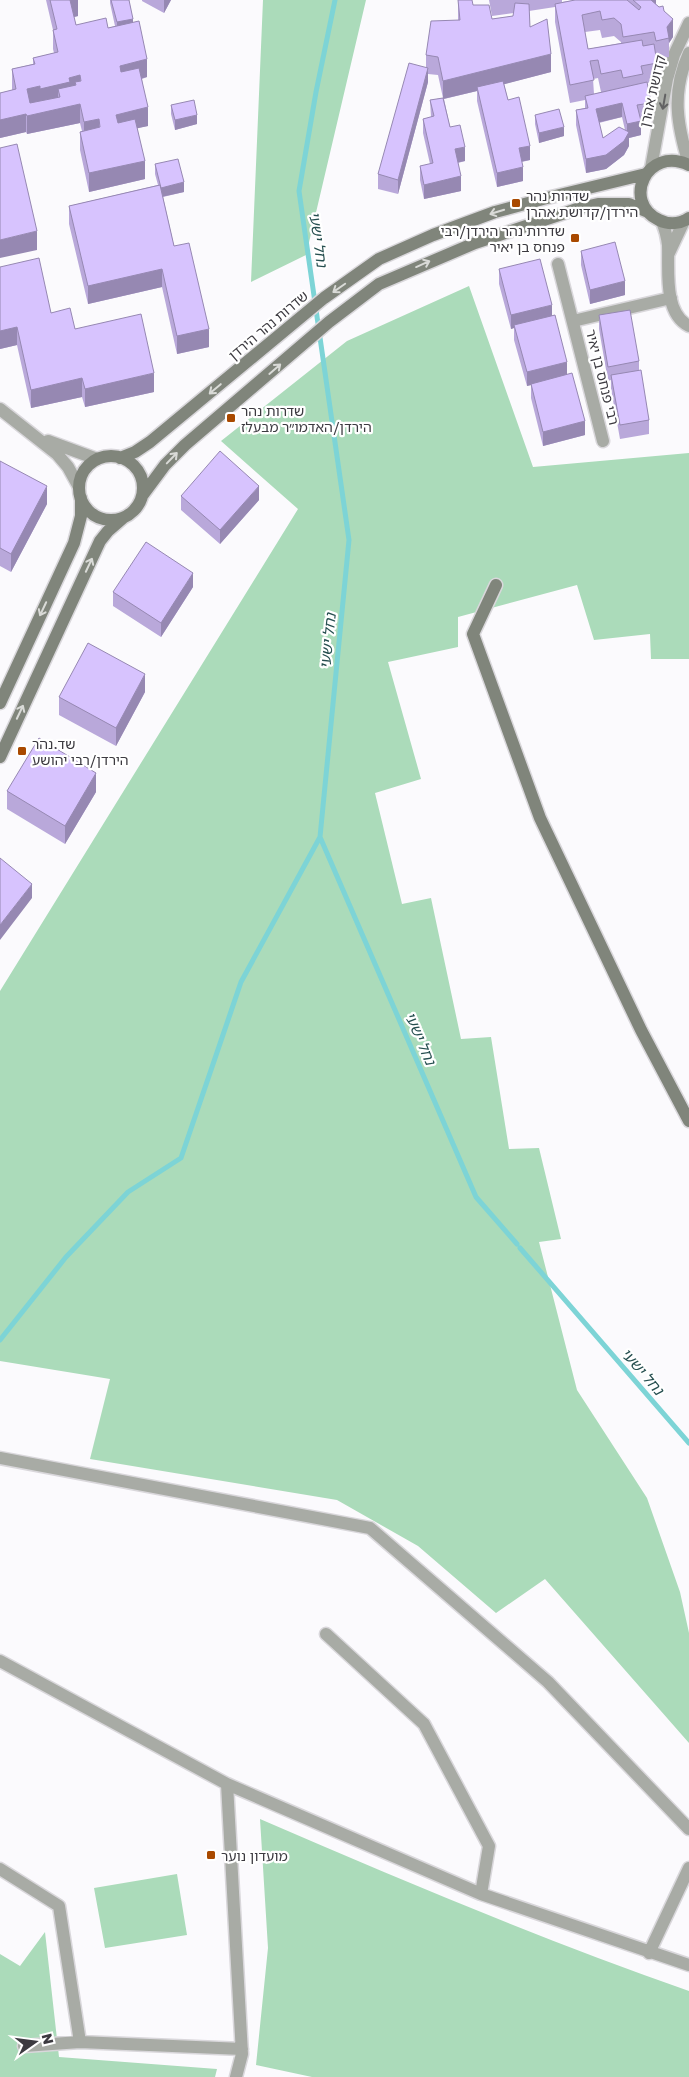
<svg xmlns="http://www.w3.org/2000/svg" width="689" height="2077" font-family="'Golos Text','Noto Sans Hebrew',sans-serif">
<rect width="100%" height="100%" fill="#fbfafd"/>
<path fill="#abdbba" d="M263 0H366L306 255 251 282Z
M469 286 533 467 689 453V659H651L650 634 594 640 577 585 458 617V647L388 662 421 779 375 793 402 904 431 898 461 1039 491 1037 509 1149 539 1148 561 1239 539 1242 577 1390 647 1498 680 1592 689 1633V1743L545 1579 496 1613 418 1546 337 1500 90 1459 110 1379 0 1361V991L298 509 221 441 347 341Z
M260 1819C401 1880 543 1940 689 1991V2077H312L256 2065 268 1948Z
M177 1874 187 1935 105 1948 94 1888Z
M45 1932 59 2057 217 2069 215 2077H0V1954L20 1966Z"/>
<g fill="none" stroke-linecap="round" stroke-linejoin="round">
<path stroke="#7dd4d6" stroke-width="5" d="M335 0 316 92 299 191 349 540 320 837 476 1197 517 1244
M520 1248 689 1443
M0 1340 66 1257 128 1192 181 1158 241 982 320 837"/>
<g stroke="#d9d7db" stroke-width="15">
<path id="street" d="M689 53C671 92 677 125 689 164
M651 168 667 79 674 55 689 23
M662 222C665 229 667 237 668 245 669 269 663 313 689 326
M669 253 684 221
M558 264 603 441
M573 321 671 298
M0 409 57 454 68 467 79 487
M48 441 97 459
M0 1458 370 1528 548 1682 689 1829
M326 1634 424 1724 489 1846 481 1894
M0 1661 227 1784 481 1894 689 1965
M227 1784 242 2054 236 2077
M0 1869 59 1906 80 2042
M649 1953 689 1868
M24 2046 80 2042 242 2049"/>
</g>
<g stroke="#d9d7db" stroke-width="15">
<path id="secondary" d="M689 165C647 145 621 202 659 220 669 225 680 224 689 218
M79 488a32 32 0 1 1 64 0a32 32 0 1 1-64 0Z
M120 458 135 452 150 442 324 298 379 259 433 235 495 212 543 199 646 174
M142 496 165 465 185 445 329 322 379 284 475 243 580 208 598 204H629L648 212
M496 585 473 634 540 818 641 1030 689 1121
M0 703 74 543 81 516V498
M0 757 100 541 108 531 123 518"/>
</g>
<use href="#street" stroke="#a8aba5" stroke-width="12"/>
<use href="#secondary" stroke="#80857b" stroke-width="12"/>
</g>
<path fill="#b9a8da" fill-rule="evenodd" d="M46 0H78V16L74 17 76 25 108 28 115 26 110 3V0H129L133 22 147 77 142 79 148 126 137 128 145 179 89 192 80 150V132L82 131 80 123 27 134 26 132 0 138V93L12 90V69L33 64V58L54 53 53 49V30Z
M142 0H171L164 13 142 1Z
M458 0 473 5 492 19 513 16 514 13 492 16 489 0H562V2L575 0H656V5L664 11 673 37 669 43V57L656 59 657 63V82L647 83 650 112 644 118 640 119 641 135 629 138V146L624 155 606 169 586 173 576 125V110L585 108V100L570 103 555 22V7L529 11 530 27 551 72 504 84 508 100 530 160 522 162 523 181 497 187 477 101V91L444 99 450 127 465 161 458 163 461 191 424 199 420 180V166L430 164 423 133V119L431 117 430 100 443 98 438 75 428 74V82L398 194 378 189V174L426 67V55L458 20ZM600 30 602 38 614 36 621 42V43L588 49 585 32ZM598 78 601 92 594 94 593 79ZM622 117 625 130 603 138 599 123Z
M171 105 197 124 175 130 171 114Z
M535 115 564 136 539 143 535 124Z
M155 164 184 192 163 197 174 246 209 347 177 354 162 287 88 304 69 224V206L158 185 155 174Z
M581 251 625 295 590 304 581 265Z
M0 267 51 313 75 329 154 392 85 407 82 397 31 408 17 345 0 349Z
M499 269 552 316 567 375 585 435 543 446 531 398V385L527 386 514 340V328L511 329 499 284Z
M599 315 639 361V370L649 420V434L620 439 611 389V380L608 381 599 329Z
M0 461 47 504 11 572 0 566Z
M181 496 259 500 220 544 181 510Z
M193 587 161 637 113 606V592Z
M145 692 116 746 59 715V697Z
M7 791 96 792 65 844 7 809Z"/>
<path fill="#9688b2" d="M70 0H78V16L70 18Z
M164 0H171L164 13Z
M650 0H656V11Z
M133 19V28L117 32V22Z
M673 19V37L669 43 667 27Z
M551 54V72L478 91 477 87V91L443 99V81Z
M147 59V77L120 84V66Z
M428 68V82L398 194V180Z
M80 75V93L75 82V94L60 97 58 89V103L40 107V89L69 78Z
M40 86V104L27 107V89Z
M650 97V112L644 118V104Z
M622 103V117L596 123V109Z
M80 104V123L27 134V116Z
M148 107V126L116 133V115Z
M26 114V132L0 138V120Z
M197 115V124L175 130V120Z
M99 119V137L84 140V122Z
M641 121V135L629 138V146L624 155 606 169 586 173V159L627 135V124Z
M564 127V136L539 143V133Z
M530 146V160L519 162V148Z
M465 147V161L455 163V149Z
M145 161V179L89 192V173Z
M523 167V181L497 187V173Z
M461 176V191L424 199V185Z
M184 182V192L161 197V188Z
M37 231V250L0 258V240Z
M162 269V287L88 304V286Z
M625 281V295L590 304V290Z
M552 305V319L514 325V328L511 329V315Z
M17 327V345L0 349V331Z
M209 329V347L177 354V336Z
M567 362V376L527 386V372Z
M154 373V392L85 407V389Z
M82 378V397L31 408V390Z
M585 421V435L543 446V432Z
M47 486V504L11 572V554Z
M259 486V500L220 544V530Z
M193 573V587L161 637V623Z
M145 674V692L116 746V728Z
M96 773V792L65 844V826Z
M32 884V898L0 940V925Z"/>
<path fill="#d7c3fe" stroke="#9688b2" fill-rule="evenodd" d="M50 0H70L76 25 106 18 108 28 139 21 147 59 120 66 121 72 139 68 148 107 116 115 118 123 135 119 145 161 89 173 80 132 100 127 99 119 84 122 80 104 27 116 26 114 0 120V93L16 89 12 69 35 64 33 58 58 52 53 30 57 29ZM80 75 81 81 75 82 76 85 58 89 60 97 30 103 27 89 40 86V89L70 82 69 78Z
M111 0H129L133 19 117 22Z
M458 0H472L473 5H489L492 19 513 16 515 3 529 4 530 27 547 19 551 54 443 81 438 57 426 55 431 21 460 20Z
M575 0H627L639 10 641 7 633 0H651L659 7 663 6 664 11 673 19 667 27 669 38 656 41 654 32 623 37 621 24 614 18 602 20 600 11 582 15 588 49 642 40 643 46 654 44 657 63 641 66 643 74 623 78 621 70 601 74 598 60 590 61 594 80 570 85 555 4Z
M409 63 428 68 398 180 378 174Z
M503 81 508 100 519 97 530 146 519 148 523 167 497 173 477 87Z
M647 82 650 97 644 104 637 105 641 121 627 124 622 103 596 109 603 138 619 127 629 132 624 141 606 155 586 159 576 110 588 108 585 96Z
M443 98 450 127 460 125 465 147 455 149 461 176 424 185 420 166 433 163 423 119 434 116 430 100Z
M194 100 197 115 175 120 171 105Z
M559 109 564 127 539 133 535 115Z
M17 144 37 231 0 240V148Z
M178 159 184 182 161 188 155 164Z
M160 185 174 246 189 243 209 329 177 336 162 269 88 286 69 206Z
M615 242 625 281 590 290 581 251Z
M39 258 51 313 70 308 75 329 141 314 154 373 85 389 82 378 31 390 17 327 0 331V267Z
M540 259 552 305 511 315 499 269Z
M630 310 639 361 608 367 599 315Z
M555 315 567 362 527 372 514 325Z
M641 370 649 420 620 425 611 375Z
M572 373 585 421 543 432 531 384Z
M220 451 259 486 220 530 181 496Z
M0 461 47 486 11 554 0 548Z
M146 542 193 573 161 623 113 592Z
M88 643 145 674 116 728 59 697Z
M39 738 96 773 65 826 7 791Z
M0 858 32 884 0 925Z"/>
<defs><path id="oneway-shaft" d="M-6 0H5M1.5-3L5.5 0L1.5 3" fill="none" stroke-width="1.6" stroke-linecap="round" stroke-linejoin="round" transform="scale(1.25)"/></defs>
<use stroke="#626263" href="#oneway-shaft" transform="translate(664 102) rotate(100)"/>
<g stroke="#d9dad7">
<use href="#oneway-shaft" transform="translate(497 212) rotate(163)"/>
<use href="#oneway-shaft" transform="translate(423 264) rotate(-24)"/>
<use href="#oneway-shaft" transform="translate(339 288) rotate(145)"/>
<use href="#oneway-shaft" transform="translate(275 369) rotate(-41)"/>
<use href="#oneway-shaft" transform="translate(215 389) rotate(140)"/>
<use href="#oneway-shaft" transform="translate(172 458) rotate(-46)"/>
<use href="#oneway-shaft" transform="translate(89 565) rotate(-65)"/>
<use href="#oneway-shaft" transform="translate(43 609) rotate(115)"/>
<use href="#oneway-shaft" transform="translate(20 712) rotate(-65)"/>
</g>
<g fill="#a94900" stroke="#fff" stroke-width="2">
<rect x="511" y="198" width="10" height="10" rx="2.5"/>
<rect x="570" y="233" width="10" height="10" rx="2.5"/>
<rect x="226" y="413" width="10" height="10" rx="2.5"/>
<rect x="17" y="746" width="10" height="10" rx="2.5"/>
<rect x="206" y="1850" width="10" height="10" rx="2.5"/>
</g>
<g text-anchor="middle" dominant-baseline="central" stroke-width="4.5" stroke-linejoin="round" paint-order="stroke">
<g font-size="14" fill="#3c3a40" stroke="#fff">
<text transform="translate(652 91) rotate(-77)">קדושת אהרן</text>
<text transform="translate(268 325) rotate(-40)">שדרות נהר הירדן</text>
<text transform="translate(603 377) rotate(76)">רבי פנחס בן יאיר</text>
</g>
<g font-size="14" fill="#3c3a40" stroke="#fff" text-anchor="start">
<text x="526" y="195">שדרות נהר<tspan x="526" dy="16">הירדן/קדושת אהרן</tspan></text>
<text x="565" y="230" text-anchor="end">שדרות נהר הירדן/רבי<tspan x="565" dy="16">פנחס בן יאיר</tspan></text>
<text x="241" y="410">שדרות נהר<tspan x="241" dy="16">הירדן/האדמו״ר מבעלז</tspan></text>
<text x="32" y="743">שד.נהר<tspan x="32" dy="16">הירדן/רבי יהושע</tspan></text>
<text x="221" y="1855">מועדון נוער</text>
</g>
<g font-size="15" font-style="italic" fill="#254e4f" stroke="#fff">
<text transform="translate(319 239) rotate(82)">נחל ישעי</text>
<text transform="translate(327 641) rotate(-84)">נחל ישעי</text>
<text transform="translate(421 1038) rotate(67)">נחל ישעי</text>
<text transform="translate(643 1371) rotate(49)">נחל ישעי</text>
</g>
</g>
<g transform="translate(35 2042) rotate(76)" stroke="#ffffff" stroke-width="4" paint-order="stroke">
<path d="M0-4L9 19L0 12L-9 19Z" fill="#3c3a40"/>
<text y="-8" font-size="14" font-weight="bold" text-anchor="middle" fill="#3c3a40">N</text>
</g>
</svg>
